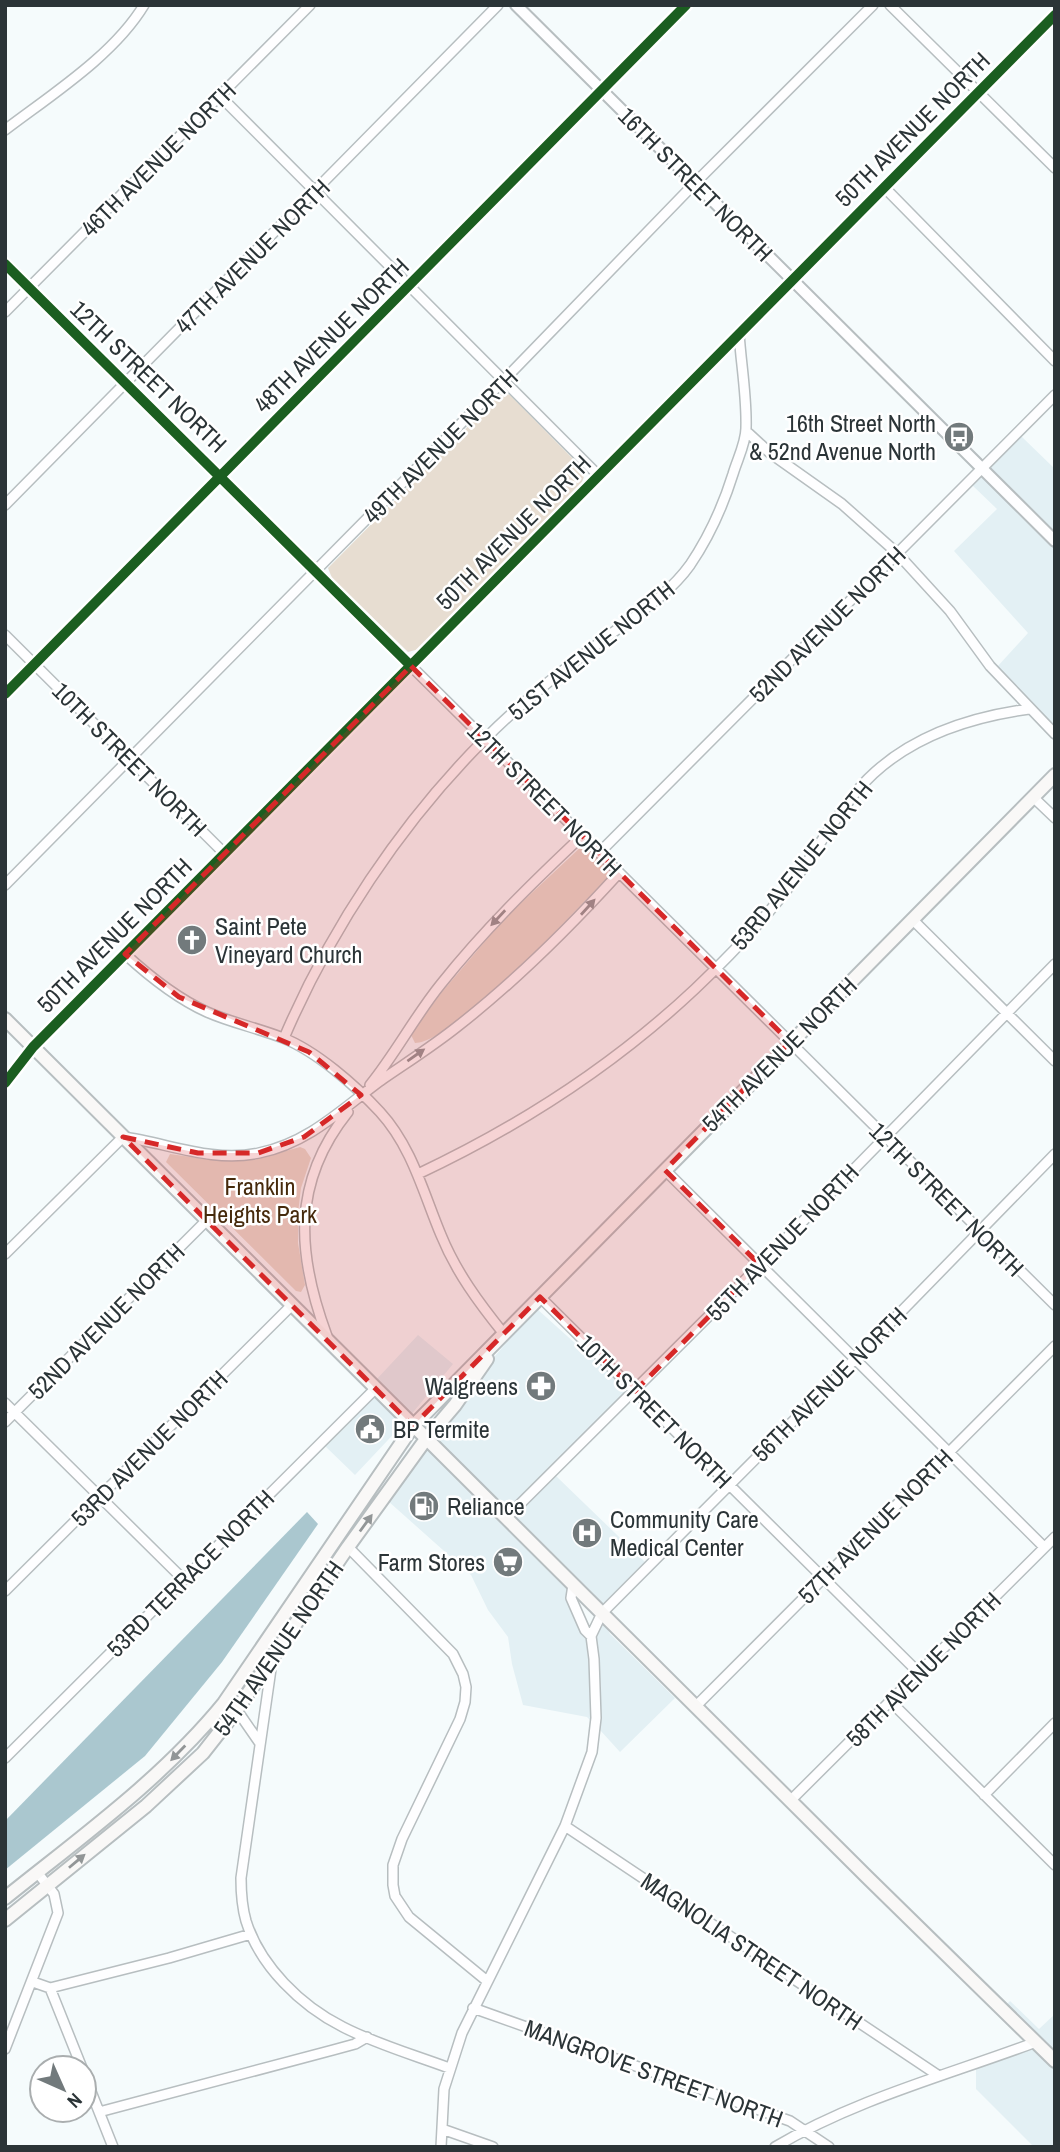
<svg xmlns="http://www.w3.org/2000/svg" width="1060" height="2152" font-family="'Archivo Narrow',sans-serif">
<rect width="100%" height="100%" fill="#f5fbfc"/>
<path fill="#e3f0f4" d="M1021 436 1055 469V534L989 468Z
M982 475 1055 547V728L997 667 1028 633 954 551 997 509 972 485Z
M536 1308 627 1390 505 1511 433 1439 459 1408 495 1356Z
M418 1335 453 1364 410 1416 375 1381Z
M376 1395 404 1423 355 1475 325 1446Z
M427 1446 568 1586 567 1600 586 1639 591 1687V1721L587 1717 523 1705 512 1664 508 1637 488 1610 471 1575 388 1501Z
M556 1476 645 1562 601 1606 513 1518Z
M603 1620 610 1634 675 1698 620 1752 600 1730 601 1688 596 1638Z
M1010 2001 1039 2029 1055 2014V2055L1005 2006Z
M1035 2048 1055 2068V2147H1034L976 2089V2069Z"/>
<path fill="#e7ddd1" d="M505 393 510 395 580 466C585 472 585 475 582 482L419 649 408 652 332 578 328 568 499 395Z
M583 845 608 869 607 878C577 909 453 1043 415 1043L411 1035 416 1027 442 992 504 919Z
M300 1147 305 1149 311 1158 301 1188 298 1213V1243L305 1285 301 1292 296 1291 166 1162 170 1154 212 1160H254Z"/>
<path fill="#aac7cf" d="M307 1512 318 1524 222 1662 145 1756 5 1870V1821Z"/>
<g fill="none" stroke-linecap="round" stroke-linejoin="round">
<g stroke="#b7bec0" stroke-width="12">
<path id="minor" d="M890 5 1055 168
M220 96 598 475
M5 130C51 95 114 55 144 5
M884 187 1055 361
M5 312 310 5
M746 431 770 453 842 504 897 553 950 611 990 666 1055 734
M5 505 498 5
M5 635 224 853
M411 666 1055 1305
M5 694 686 5
M1033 797 1055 818
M599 853 1055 395
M5 885 504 380 695 183 873 5
M912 919 1055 1061
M125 954C150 977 176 998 207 1012 232 1023 258 1028 283 1038 316 1051 355 1085 380 1112 412 1147 423 1192 441 1235 456 1272 479 1303 504 1334
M284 1038C330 930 401 823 484 740 520 703 561 671 602 641 632 617 667 597 690 565 709 537 723 506 733 474 737 460 746 443 746 428 747 397 741 364 739 333
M5 1083 33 1047 1055 15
M370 1085C396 1053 415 1016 441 984 484 930 532 883 582 836
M665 1170 1044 1547
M418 1174C520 1126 613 1066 695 989 732 954 768 916 798 875 818 848 835 818 856 792 899 740 963 718 1029 709
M5 1254 123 1137C168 1143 212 1163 259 1153 308 1143 341 1110 380 1081 406 1063 433 1046 458 1026 517 980 569 928 619 873
M540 1297 919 1673
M327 1336C297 1255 291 1183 348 1112
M5 1403 184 1580
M5 1422 207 1220
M506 1518 760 1265 1055 964
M348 1547 453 1654 463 1674 466 1687 465 1702 460 1719 402 1839 393 1865V1885L395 1896 409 1917 487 1981
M5 1591 292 1305
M591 1636 602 1613 855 1359 1055 1154
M272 1662 241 1878C241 1893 242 1907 246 1921 260 1966 301 2006 343 2027 376 2044 414 2055 449 2068
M890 1701 1055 1865
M224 1703 241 1716 259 1742
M695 1707 1055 1346
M5 1758 375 1389
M984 1795 1055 1723
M790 1801 1055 1537
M565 1826 939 2076
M33 1982 50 1988 169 1958 251 1934
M50 1988 82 2068
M473 2008 790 2121 829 2147
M5 2049 58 1913 54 1894 37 1872
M84 2074 113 2147
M99 2112 333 2050 355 2044 367 2037
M442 2129 493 2147
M441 2147 444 2089 462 2033 565 1826 592 1752 596 1718 594 1659 591 1636 585 1630 571 1598 573 1585
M775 2147C856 2099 948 2075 1036 2042"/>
</g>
<g stroke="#b7bec0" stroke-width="14">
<path id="tertiary" d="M516 5 1055 541
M5 264 411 666"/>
</g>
<g stroke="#b7bec0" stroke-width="16">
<path id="secondary" d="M5 1019 867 1877 1055 2061
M5 1898C81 1837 162 1779 224 1703L413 1426 1055 775
M5 1920 146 1806 203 1753 236 1711 348 1547 426 1439 455 1405 487 1359"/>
</g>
<use href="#minor" stroke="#fefeff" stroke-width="9"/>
<use href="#tertiary" stroke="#fefeff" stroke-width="10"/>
<use href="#secondary" stroke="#f9f8f7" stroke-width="12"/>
<g stroke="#fff" stroke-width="15">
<path id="cycleway" d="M5 264 411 666
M5 694 686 5
M5 1083 33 1047 1055 15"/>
</g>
<use href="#cycleway" stroke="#1b5e20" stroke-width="10"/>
</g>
<defs><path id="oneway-solid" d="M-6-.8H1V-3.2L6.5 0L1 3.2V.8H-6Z" transform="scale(1.75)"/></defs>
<g fill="#94999b">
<use href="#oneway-solid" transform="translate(588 907) rotate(-48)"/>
<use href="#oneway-solid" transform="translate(498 918) rotate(133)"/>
<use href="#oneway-solid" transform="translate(416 1055) rotate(-35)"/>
</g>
<g fill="#929697">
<use href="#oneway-solid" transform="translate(366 1523) rotate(-54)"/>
<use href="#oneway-solid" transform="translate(178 1753) rotate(134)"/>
<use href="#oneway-solid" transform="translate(77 1861) rotate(-40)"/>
</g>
<path fill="#d62828" fill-opacity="0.2" stroke="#d62828" stroke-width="5" stroke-dasharray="14 9" stroke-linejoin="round" d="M411 666 790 1042 665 1170 760 1265 635 1391 540 1297 413 1426 123 1137 198 1153H258L304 1137 361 1095 309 1052 179 997 125 954Z"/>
<defs>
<g id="bus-disc" transform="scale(1.575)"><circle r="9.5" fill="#727a7c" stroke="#fff"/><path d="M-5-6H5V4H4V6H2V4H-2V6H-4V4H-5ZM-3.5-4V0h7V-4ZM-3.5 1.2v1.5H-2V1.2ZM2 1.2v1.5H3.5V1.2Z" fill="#fff"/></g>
<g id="church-disc" transform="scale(1.575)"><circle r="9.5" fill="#727a7c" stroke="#fff"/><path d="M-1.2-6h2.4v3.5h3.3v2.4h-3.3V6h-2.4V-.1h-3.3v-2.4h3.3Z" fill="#fff"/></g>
<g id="pharmacy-disc" transform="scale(1.575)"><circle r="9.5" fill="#727a7c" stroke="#fff"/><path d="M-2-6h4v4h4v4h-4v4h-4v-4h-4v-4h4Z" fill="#fff"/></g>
<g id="civic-disc" transform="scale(1.575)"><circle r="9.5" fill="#727a7c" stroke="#fff"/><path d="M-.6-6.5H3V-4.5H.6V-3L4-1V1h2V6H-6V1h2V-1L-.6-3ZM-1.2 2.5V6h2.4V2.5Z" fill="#fff"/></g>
<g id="fuel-disc" transform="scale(1.575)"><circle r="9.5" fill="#727a7c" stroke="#fff"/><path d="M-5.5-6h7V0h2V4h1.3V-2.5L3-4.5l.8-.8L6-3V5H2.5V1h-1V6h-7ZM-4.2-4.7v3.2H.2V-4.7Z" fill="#fff"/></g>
<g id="hospital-disc" transform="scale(1.575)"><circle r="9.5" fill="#727a7c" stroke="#fff"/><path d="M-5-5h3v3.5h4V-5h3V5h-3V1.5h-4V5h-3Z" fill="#fff"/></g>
<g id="supermarket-disc" transform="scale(1.575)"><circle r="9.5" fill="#727a7c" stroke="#fff"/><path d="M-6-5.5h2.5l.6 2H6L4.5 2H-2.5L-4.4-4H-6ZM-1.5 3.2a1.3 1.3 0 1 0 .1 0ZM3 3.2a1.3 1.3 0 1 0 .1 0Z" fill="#fff"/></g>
</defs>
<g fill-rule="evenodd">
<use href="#bus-disc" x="959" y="437"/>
<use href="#church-disc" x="192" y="940"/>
<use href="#pharmacy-disc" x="541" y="1386"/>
<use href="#civic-disc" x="370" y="1429"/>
<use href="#fuel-disc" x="424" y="1506"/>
<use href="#hospital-disc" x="587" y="1533"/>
<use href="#supermarket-disc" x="508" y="1562"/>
</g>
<g text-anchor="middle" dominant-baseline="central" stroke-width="5" stroke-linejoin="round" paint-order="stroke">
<g font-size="24" fill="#2b3437" stroke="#fff">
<text transform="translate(912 129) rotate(-45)">50TH AVENUE NORTH</text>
<text transform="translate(158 159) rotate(-45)">46TH AVENUE NORTH</text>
<text transform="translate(696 184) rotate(45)">16TH STREET NORTH</text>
<text transform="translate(252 256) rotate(-45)">47TH AVENUE NORTH</text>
<text transform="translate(331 335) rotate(-45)">48TH AVENUE NORTH</text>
<text transform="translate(149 376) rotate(44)">12TH STREET NORTH</text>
<text transform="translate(440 446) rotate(-45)">49TH AVENUE NORTH</text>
<text transform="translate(513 532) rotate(-45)">50TH AVENUE NORTH</text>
<text transform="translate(827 624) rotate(-45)">52ND AVENUE NORTH</text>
<text transform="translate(591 650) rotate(-39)">51ST AVENUE NORTH</text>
<text transform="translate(130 759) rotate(45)">10TH STREET NORTH</text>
<text transform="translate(545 799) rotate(45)">12TH STREET NORTH</text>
<text transform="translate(801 865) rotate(-51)">53RD AVENUE NORTH</text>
<text transform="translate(114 935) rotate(-45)">50TH AVENUE NORTH</text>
<text transform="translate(779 1054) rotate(-45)">54TH AVENUE NORTH</text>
<text transform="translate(947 1199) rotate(45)">12TH STREET NORTH</text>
<text transform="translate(782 1242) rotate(-46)">55TH AVENUE NORTH</text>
<text transform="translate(106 1321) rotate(-45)">52ND AVENUE NORTH</text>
<text transform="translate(829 1384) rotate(-45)">56TH AVENUE NORTH</text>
<text transform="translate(655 1411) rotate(45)">10TH STREET NORTH</text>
<text transform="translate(149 1448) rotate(-45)">53RD AVENUE NORTH</text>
<text transform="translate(875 1526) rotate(-45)">57TH AVENUE NORTH</text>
<text transform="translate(190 1573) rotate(-45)">53RD TERRACE NORTH</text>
<text transform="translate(278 1648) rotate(-55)">54TH AVENUE NORTH</text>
<text transform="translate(923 1669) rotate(-45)">58TH AVENUE NORTH</text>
<text transform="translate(752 1951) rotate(34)">MAGNOLIA STREET NORTH</text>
<text transform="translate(654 2073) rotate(20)">MANGROVE STREET NORTH</text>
</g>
<g font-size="24" fill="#2b3437" stroke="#fff" text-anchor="start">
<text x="936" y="423" text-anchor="end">16th Street North<tspan x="936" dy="28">&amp; 52nd Avenue North</tspan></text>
<text x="215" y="926">Saint Pete<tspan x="215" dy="28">Vineyard Church</tspan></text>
<text x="518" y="1386" text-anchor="end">Walgreens</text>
<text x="393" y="1429">BP Termite</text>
<text x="447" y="1506">Reliance</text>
<text x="610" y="1519">Community Care<tspan x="610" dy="28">Medical Center</tspan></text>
<text x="485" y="1562" text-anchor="end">Farm Stores</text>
</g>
<g font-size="24" fill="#462a0c" stroke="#fff">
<text x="260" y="1186">Franklin<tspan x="260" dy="28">Heights Park</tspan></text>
</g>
</g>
<rect width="1060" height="2152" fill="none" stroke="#2b3437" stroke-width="14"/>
<g transform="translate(63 2089) rotate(135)"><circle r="33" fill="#ffffff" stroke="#aaaeaf" stroke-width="2"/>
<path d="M0-5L12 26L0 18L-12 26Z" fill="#727a7c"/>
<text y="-10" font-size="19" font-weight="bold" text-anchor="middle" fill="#2b3437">N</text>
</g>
</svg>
